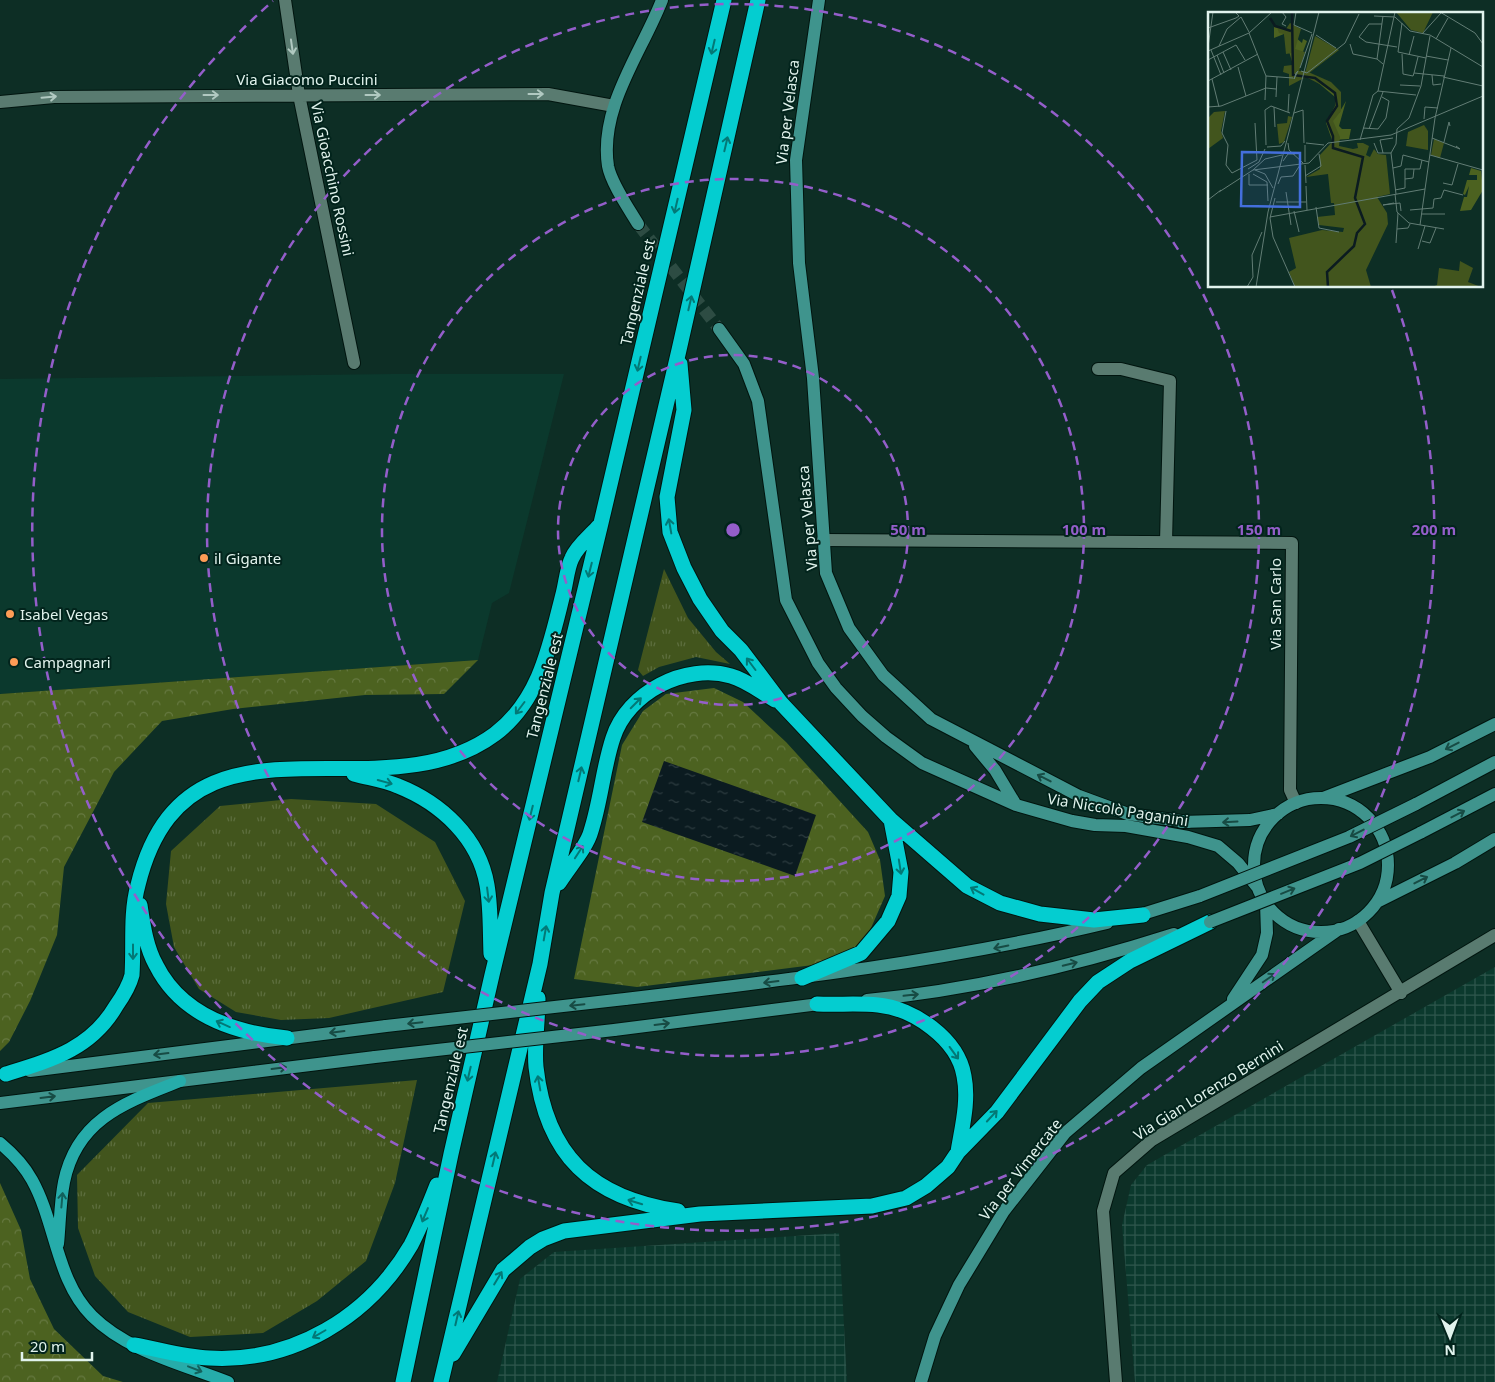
<svg xmlns="http://www.w3.org/2000/svg" width="1495" height="1382" font-family="'Noto Sans',sans-serif">
<defs>
<pattern id="industrial-grid" width="8" height="8" patternUnits="userSpaceOnUse" patternTransform="scale(1.25)"><rect width="8" height="8" fill="#0b392d"/><path d="M0 4h8M4 0v8" fill="none" stroke="#2e564c"/></pattern>
<pattern id="grass-tufts" width="24" height="20" patternUnits="userSpaceOnUse" patternTransform="scale(1.25)"><rect width="24" height="20" fill="#42551d"/><path d="M3 7l-1-3M5 7V3M7 7l1-3M15 17l-1-3M17 17v-4M19 17l1-3" fill="none" stroke="#5d6e3e"/></pattern>
<pattern id="forest-crowns" width="20" height="18" patternUnits="userSpaceOnUse" patternTransform="scale(1.25)"><rect width="20" height="18" fill="#4c6220"/><path d="M2 6a3 3 0 1 1 6 0M12 15a3 3 0 1 1 6 0" fill="none" stroke="#667941"/></pattern>
<pattern id="water-ripples" width="26" height="14" patternUnits="userSpaceOnUse" patternTransform="scale(1.25)"><rect width="26" height="14" fill="#0b1b20"/><path d="M2 4q2-2 4 0t4 0M15 11q2-2 4 0t4 0" fill="none" stroke="#2e3d41"/></pattern>
</defs>
<rect width="100%" height="100%" fill="#0d2e25"/>
<path fill="#0b392d" d="M394 374H564L509 593 492 603 478 660 0 694V379Z"/>
<path fill="url(#industrial-grid)" d="M1495 967V1382H1135L1122 1225 1131 1185 1147 1165Z
M839 1233 847 1382H497L520 1279 554 1252Z"/>
<path fill="url(#grass-tufts)" d="M664 569 688 618 716 652 730 664 696 657 659 667 643 676 638 670Z
M291 799 376 804 435 842 465 901 443 992 329 1018 281 1020 236 1012 199 989 174 947 166 904 171 851 220 806Z
M417 1080 395 1183 366 1261 317 1301 263 1333 190 1337 128 1312 95 1276 78 1228 77 1175 148 1103Z"/>
<path fill="url(#forest-crowns)" d="M478 660 444 694 365 695 233 709 162 721 114 772 64 867 57 935 30 1001 9 1042 0 1051V694Z
M714 688 743 702 786 742 868 832 880 860 885 896 871 928 859 948 821 964 637 987 574 979 622 745 643 711 666 694Z
M0 1183 21 1230 30 1279 54 1329 103 1376 123 1382H0Z"/>
<path fill="url(#water-ripples)" d="M664 761 816 815 795 876 642 822Z"/>
<g fill="none" stroke-linecap="round" stroke-linejoin="round">
<path stroke="#2d4c43" stroke-width="12" stroke-dasharray="12 6" stroke-linecap="butt" d="M638 224 719 329"/>
<g stroke="#00150f" stroke-width="14">
<path id="street" d="M285 0 299 95 354 363
M0 102 54 97 548 94 614 106
M1098 369H1121L1170 381 1166 542
M823 540 1292 543 1290 790 1296 803
M1358 921 1401 993
M1116 1382 1103 1211 1114 1173 1152 1140 1495 935"/>
</g>
<g stroke="#00150f" stroke-width="14">
<path id="secondary" d="M819 0 796 160 799 263 813 378 826 573 849 628 883 675 931 719 1079 796 1128 814 1189 822
M638 224C629 209 611 183 608 166 599 107 642 52 662 0
M719 329 744 364 758 401 786 600 818 663 836 688 862 716 886 737 922 763 1016 805 1072 821 1095 825 1126 826 1188 837 1218 846 1238 863 1258 888
M975 746 995 770 1016 805
M1323 798 1430 757 1495 724
M1254 865a67 67 0 1 1 134 0a67 67 0 1 1-134 0Z
M1416 804 1495 762
M1181 822 1250 820 1278 814
M1420 833 1495 794
M1377 902 1455 863 1495 839
M1133 917 1200 896
M625 999C787 980 948 961 1107 923
M1233 999 1262 955 1267 933 1266 903
M867 1000C972 990 1074 966 1174 934
M614 1030 827 1003
M30 1071 386 1026
M0 1103 375 1057
M921 1382 935 1336 959 1285 1004 1211 1065 1133 1141 1068 1339 929"/>
</g>
<g stroke="#00150f" stroke-width="14">
<path id="primary" d="M0 1143C12 1153 25 1167 32 1180 56 1223 56 1280 92 1316 127 1351 182 1364 228 1382
M58 1244C60 1224 60 1202 64 1182 77 1118 127 1102 180 1081"/>
</g>
<g stroke="#00150f" stroke-width="17">
<path id="highway" d="M680 364 684 410 667 497 670 532 684 568 700 599 722 631 741 650 781 703 891 820 967 886 1000 903 1040 914 1094 920 1143 915
M354 774C368 778 384 780 398 786 441 803 479 838 487 885 491 908 490 931 491 954
M559 883C568 868 587 847 591 831 601 800 603 768 613 738 628 692 685 663 731 676 746 680 761 692 775 700
M140 905C143 925 146 947 156 965 181 1015 235 1033 287 1038
M802 978 861 953 888 921 899 896 901 872 891 820
M538 998C538 1021 534 1045 536 1067 546 1156 592 1198 678 1211
M817 1004C837 1005 858 1003 878 1005 913 1008 958 1039 964 1076 969 1101 962 1127 958 1152
M6 1074C51 1060 91 1049 116 1006 123 996 129 987 132 975 134 945 130 914 138 885 186 690 378 821 495 734 540 700 550 645 563 594 566 583 567 568 572 558 577 546 591 535 599 526
M134 1345C158 1349 184 1357 209 1358 293 1363 369 1317 411 1245 421 1226 429 1205 437 1185
M453 1354 503 1270 530 1247 543 1239 564 1231 700 1214 872 1206 906 1198 926 1186 948 1167 958 1152 997 1112 1080 1001 1098 982 1130 961 1210 922
M403 1382 451 1154 492 975 601 523 724 0
M441 1382 540 964 552 893 679 350 758 0"/>
</g>
<use href="#street" stroke="#597b70" stroke-width="12"/>
<use href="#secondary" stroke="#3f948d" stroke-width="12"/>
<use href="#primary" stroke="#26acaa" stroke-width="12"/>
<use href="#highway" stroke="#04cdd0" stroke-width="15"/>
<g stroke="#00150f" stroke-width="14" stroke-linecap="butt">
<path id="secondary-bridge" d="M1200 896 1349 837 1416 804
M1210 922 1360 863 1420 833
M386 1026 625 999
M375 1057 614 1030"/>
</g>
<use href="#secondary-bridge" stroke="#3f948d" stroke-width="12"/>
</g>
<defs><path id="oneway-shaft" d="M-6 0H5M1.5-3L5.5 0L1.5 3" fill="none" stroke-width="1.6" stroke-linecap="round" stroke-linejoin="round" transform="scale(1.25)"/></defs>
<g stroke="#b1c9c1">
<use href="#oneway-shaft" transform="translate(292 47) rotate(82)"/>
<use href="#oneway-shaft" transform="translate(536 94)"/>
<use href="#oneway-shaft" transform="translate(211 95)"/>
<use href="#oneway-shaft" transform="translate(373 95)"/>
<use href="#oneway-shaft" transform="translate(49 97) rotate(-5)"/>
</g>
<g stroke="#037876">
<use href="#oneway-shaft" transform="translate(713 47) rotate(103)"/>
<use href="#oneway-shaft" transform="translate(726 144) rotate(-77)"/>
<use href="#oneway-shaft" transform="translate(676 206) rotate(103)"/>
<use href="#oneway-shaft" transform="translate(690 303) rotate(-77)"/>
<use href="#oneway-shaft" transform="translate(639 364) rotate(103)"/>
<use href="#oneway-shaft" transform="translate(670 526) rotate(-100)"/>
<use href="#oneway-shaft" transform="translate(590 570) rotate(104)"/>
<use href="#oneway-shaft" transform="translate(751 664) rotate(-127)"/>
<use href="#oneway-shaft" transform="translate(636 703) rotate(-45)"/>
<use href="#oneway-shaft" transform="translate(520 708) rotate(127)"/>
<use href="#oneway-shaft" transform="translate(580 774) rotate(-77)"/>
<use href="#oneway-shaft" transform="translate(385 782) rotate(15)"/>
<use href="#oneway-shaft" transform="translate(531 813) rotate(104)"/>
<use href="#oneway-shaft" transform="translate(579 852) rotate(-57)"/>
<use href="#oneway-shaft" transform="translate(900 867) rotate(81)"/>
<use href="#oneway-shaft" transform="translate(977 891) rotate(-151)"/>
<use href="#oneway-shaft" transform="translate(488 895) rotate(83)"/>
<use href="#oneway-shaft" transform="translate(545 933) rotate(-80)"/>
<use href="#oneway-shaft" transform="translate(133 952) rotate(90)"/>
<use href="#oneway-shaft" transform="translate(223 1024) rotate(-156)"/>
<use href="#oneway-shaft" transform="translate(954 1053) rotate(54)"/>
<use href="#oneway-shaft" transform="translate(469 1074) rotate(103)"/>
<use href="#oneway-shaft" transform="translate(539 1083) rotate(-100)"/>
<use href="#oneway-shaft" transform="translate(992 1116) rotate(-47)"/>
<use href="#oneway-shaft" transform="translate(494 1159) rotate(-77)"/>
<use href="#oneway-shaft" transform="translate(635 1202) rotate(-163)"/>
<use href="#oneway-shaft" transform="translate(425 1215) rotate(113)"/>
<use href="#oneway-shaft" transform="translate(498 1278) rotate(-59)"/>
<use href="#oneway-shaft" transform="translate(457 1318) rotate(-77)"/>
<use href="#oneway-shaft" transform="translate(319 1334) rotate(150)"/>
</g>
<g stroke="#174b44">
<use href="#oneway-shaft" transform="translate(1452 746) rotate(153)"/>
<use href="#oneway-shaft" transform="translate(1044 778) rotate(-153)"/>
<use href="#oneway-shaft" transform="translate(1458 814) rotate(-27)"/>
<use href="#oneway-shaft" transform="translate(1230 822) rotate(177)"/>
<use href="#oneway-shaft" transform="translate(1357 833) rotate(153)"/>
<use href="#oneway-shaft" transform="translate(1421 880) rotate(-27)"/>
<use href="#oneway-shaft" transform="translate(1288 891) rotate(-22)"/>
<use href="#oneway-shaft" transform="translate(1001 947) rotate(168)"/>
<use href="#oneway-shaft" transform="translate(1070 964) rotate(-14)"/>
<use href="#oneway-shaft" transform="translate(1269 978) rotate(-35)"/>
<use href="#oneway-shaft" transform="translate(771 982) rotate(173)"/>
<use href="#oneway-shaft" transform="translate(911 995) rotate(-6)"/>
<use href="#oneway-shaft" transform="translate(577 1005) rotate(174)"/>
<use href="#oneway-shaft" transform="translate(415 1023) rotate(174)"/>
<use href="#oneway-shaft" transform="translate(662 1024) rotate(-7)"/>
<use href="#oneway-shaft" transform="translate(337 1032) rotate(173)"/>
<use href="#oneway-shaft" transform="translate(161 1054) rotate(173)"/>
<use href="#oneway-shaft" transform="translate(279 1068) rotate(-7)"/>
<use href="#oneway-shaft" transform="translate(48 1097) rotate(-7)"/>
</g>
<g stroke="#12615c">
<use href="#oneway-shaft" transform="translate(62 1200) rotate(-85)"/>
<use href="#oneway-shaft" transform="translate(195 1369) rotate(21)"/>
</g>
<g fill="none" stroke="#945eca" stroke-width="2.5" stroke-dasharray="9 6">
<circle cx="733" cy="530" r="175"/>
<circle cx="733" cy="530" r="351"/>
<circle cx="733" cy="530" r="526"/>
<path d="M1392 290A701 701 0 1 1 273 1"/>
</g>
<g fill="#fd9c56" stroke="#02241c" stroke-width="2">
<circle cx="204" cy="558" r="5"/>
<circle cx="10" cy="614" r="5"/>
<circle cx="14" cy="662" r="5"/>
</g>
<g text-anchor="middle" dominant-baseline="central" stroke-width="4" stroke-linejoin="round" paint-order="stroke">
<g font-size="15" fill="#e1f3ed" stroke="#02241c">
<text x="307" y="79">Via Giacomo Puccini</text>
<text transform="translate(787 112) rotate(-83)">Via per Velasca</text>
<text transform="translate(333 179) rotate(78)">Via Gioacchino Rossini</text>
<text transform="translate(637 292) rotate(-77)">Tangenziale est</text>
<text transform="translate(807 518) rotate(-95)">Via per Velasca</text>
<text transform="translate(1275 604) rotate(-90)">Via San Carlo</text>
<text transform="translate(544 686) rotate(-76)">Tangenziale est</text>
<text transform="translate(1118 809) rotate(9)">Via Niccolò Paganini</text>
<text transform="translate(450 1080) rotate(-77)">Tangenziale est</text>
<text transform="translate(1208 1090) rotate(-32)">Via Gian Lorenzo Bernini</text>
<text transform="translate(1020 1169) rotate(-52)">Via per Vimercate</text>
</g>
<g font-size="15" fill="#e1f3ed" stroke="#02241c" text-anchor="start">
<text x="214" y="558">il Gigante</text>
<text x="20" y="614">Isabel Vegas</text>
<text x="24" y="662">Campagnari</text>
</g>
</g>
<g transform="translate(1208 12)">
<rect width="275" height="275" fill="#0d2e25"/>
<path d="M107 24 131 38 96 65ZM17 99 13 119 15 126 0 137V106L6 100ZM226 127 236 131 232 146 223 143Z" fill="#42551d"/>
<path d="M66 15 78 17 94 31 95 27 99 29 90 53H85L76 22 66 26ZM102 64 129 81 131 101 138 89 131 114 134 117H143L141 127 124 128 118 111 127 94V85ZM263 156 273 159 275 178 263 198 252 199 256 185H259L261 174 257 183 255 182 259 168H269V163H261Z" fill="#4c6220"/>
<path d="M216 113 220 119V138L198 134 200 120Z" fill="#42551d"/>
<path d="M188 0H225L215 21 203 18ZM82 11 93 17 87 37 97 40 91 59H98L123 70 133 80V99L125 109 132 125 131 134 145 137 150 136 149 131H155L161 134 158 143 162 145 166 137 170 142 178 143 182 182 169 185 179 201 180 212 158 258 163 275H87L81 260 88 256 81 226 114 218 135 220 136 216 111 213 109 205 127 203 126 191H123L120 162 98 165 112 157V143L125 129 119 107 129 96 130 89 123 78 98 65 81 74V62L75 60 76 54 84 53 85 45 84 41 78 42 76 22 71 21 69 15 78 17ZM80 104 84 105 76 130 71 132 69 112 79 111ZM252 249 265 256 260 270 273 275H224L229 273 231 256 251 259Z" fill="#42551d"/>
<path fill="none" stroke="#0b1b20" stroke-width="2.5" d="M84 0 85 63 107 66 127 81 129 94 119 109 125 124V136L155 145 147 186 157 212 149 221 146 234 119 260 120 275M62 6 67 14 83 19"/>
<path fill="none" stroke="#627d75" stroke-width="1" d="M74 0 78 5 74 12 78 14M88 0 86 13 104 21M127 0H162M232 0 267 21 275 32M166 4 187 5 202 19 222 23 275 55M175 4 169 47 175 52M194 11 190 40 218 46M174 12H161L151 25 158 30 189 35M0 16 28 6 31 4 27 0M41 21 58 64 57 88M214 22 233 1M108 23 128 36M228 27 240 6M142 32 145 42 169 47M11 34 19 17 33 5 41 20M0 35 5 0M3 38 13 63M0 39 41 21 64 0M15 40 23 58M194 42 195 62 205 64 206 61M9 43 16 61M201 43 206 24M218 44 240 48M0 48 28 33 37 48M30 55 38 84M92 56 104 22M90 59 88 61 86 67 90 59M93 59 99 61 137 31 151 2M206 61 236 64M206 61 210 45M224 63 225 73 233 72M58 64 85 66M235 65 275 74M4 67 11 95M0 69 50 42M192 73 212 74M170 79 187 0M170 79 208 83M68 85 69 65M0 95 13 94 58 76 68 77M66 95 67 115M18 99 14 121 20 133 18 153 24 161 49 148 47 111M80 100 81 82M86 101 95 98 96 131M216 107 217 95 230 96M155 116 170 117 178 106 181 89 174 85M161 117 175 80M81 120 111 0M224 126 252 137 248 134M152 128 165 83 170 79M236 130 241 110 242 114M80 131 81 138 95 151M98 131 116 133M166 131 170 141H183M58 133 57 98 63 94 82 101M97 133V150M59 135 73 134 77 129M175 141 172 128 185 126M222 143 275 158M75 149 80 142H87M97 153 98 171M185 156 193 154 195 143 221 150M40 157 51 150 57 137M45 158 57 147 74 143M47 158 57 162 65 176M41 162V173H60M45 162 59 170 60 189M97 164 113 154 111 142M197 167 205 166 206 157H212L214 148M235 171 244 173 250 152M70 172 73 165 85 164 92 153M98 174 99 198M187 178 197 176V157H206M11 180 45 158 101 151 120 131 183 123 275 84M78 180 83 213M187 182 189 200 201 211 236 217M188 182 183 141 188 132 189 117 201 106 213 74 222 24M67 186 62 206 65 225 87 275M0 188 13 178M68 190H98M186 191 175 193 192 191 193 199M108 195 111 216 131 220M202 198 225 196 226 187 233 186 236 178 255 183M86 199 91 220M213 202H237M62 205 217 177M212 213 227 106 243 36M189 217 200 216 202 212M214 229 222 231 228 216M188 231 190 201M210 237 217 214M39 275 45 265 44 243 54 220M48 275 60 200 81 120"/>
<path fill="#446fdc" fill-opacity="0.15" stroke="#446fdc" stroke-width="2.5" d="M34 140 92 141V195L33 194Z"/>
<rect width="275" height="275" fill="none" stroke="#e1f3ed" stroke-width="2.5"/>
</g>
<circle cx="733" cy="530" r="8" fill="#945eca" stroke="#02241c" stroke-width="2.5"/>
<g font-size="15" text-anchor="middle" font-weight="bold" fill="#945eca" stroke="#02241c" stroke-width="4" stroke-linejoin="round" paint-order="stroke">
<text x="908" y="535">50 m</text>
<text x="1084" y="535">100 m</text>
<text x="1259" y="535">150 m</text>
<text x="1434" y="535">200 m</text>
</g>
<g transform="translate(1450 1337) rotate(179)" stroke="#02241c" stroke-width="4" paint-order="stroke">
<path d="M0-4L9 19L0 12L-9 19Z" fill="#e1f3ed"/>
<text y="-8" font-size="14" font-weight="bold" text-anchor="middle" fill="#e1f3ed">N</text>
</g>
<path d="M22 1352v8h70v-8" fill="none" stroke="#e1f3ed" stroke-width="2.5"/>
<text x="30" y="1352" font-size="15" fill="#e1f3ed" stroke="#02241c" stroke-width="4" paint-order="stroke">20 m</text>
</svg>
